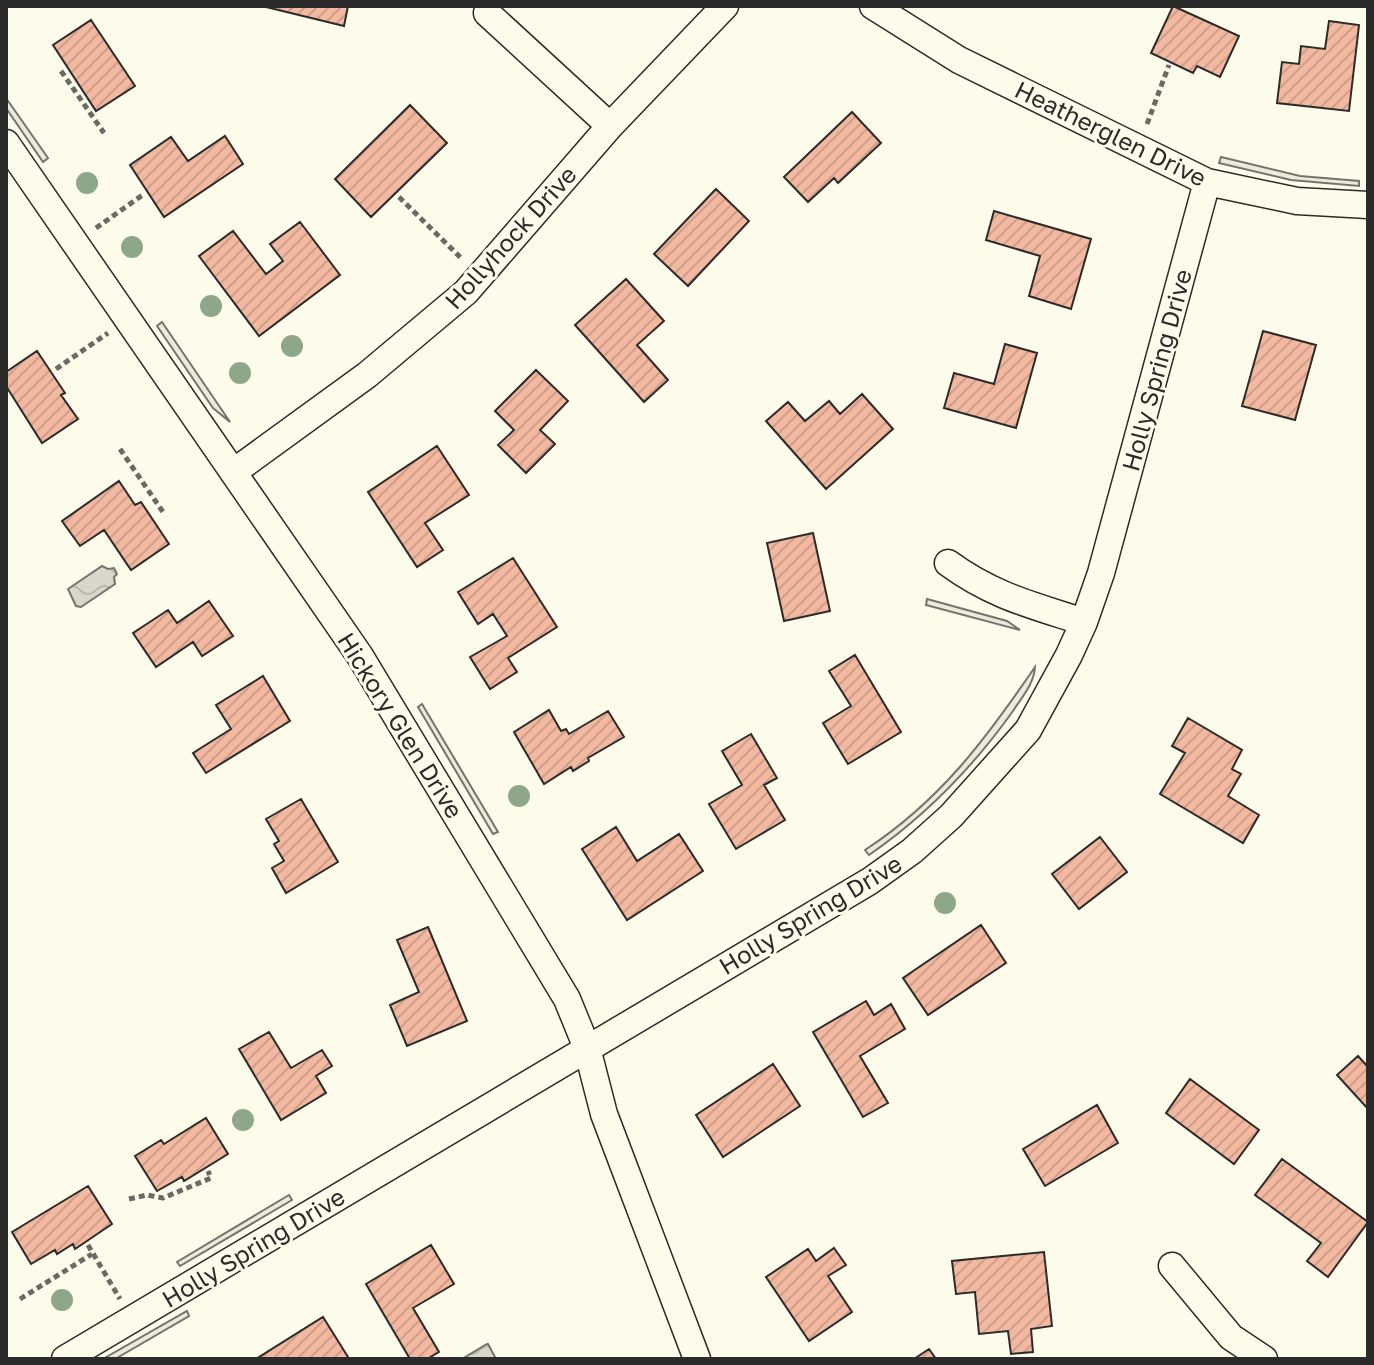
<svg xmlns="http://www.w3.org/2000/svg" width="1374" height="1365" font-family="'Golos Text',sans-serif">
<defs>
<pattern id="water-waves" width="16" height="10" patternUnits="userSpaceOnUse" patternTransform="scale(2)"><rect width="16" height="10" fill="#d8d7c9"/><path d="M0 5q4-4 8 0t8 0" fill="none" stroke="#bab9ad"/></pattern>
<pattern id="building-hatch" width="6" height="6" patternUnits="userSpaceOnUse" patternTransform="scale(2)"><rect width="6" height="6" fill="#f2b8a0"/><path d="M-1 1l2-2M0 6l6-6M5 7l2-2" fill="none" stroke="#d09e8a"/></pattern>
</defs>
<rect width="100%" height="100%" fill="#fdfbea"/>
<path fill="#ecebdb" stroke="#74746e" stroke-width="2" d="M6 98 48 158 43 162 6 108Z
M1221 157 1300 176 1359 181V186L1291 180 1219 163Z
M162 322 230 422 213 408 157 326Z
M927 599 1007 621 1020 630 926 605Z
M1035 667C1034 684 1022 697 1013 711 973 767 927 815 869 855L865 850C940 801 985 740 1035 667Z
M422 704 498 832 493 834 418 707Z
M289 1195 292 1200 180 1266 177 1262Z
M187 1311 189 1316 115 1359H103Z"/>
<path fill="url(#water-waves)" stroke="#74746e" stroke-width="2" d="M102 566 108 569 114 568 117 574 114 577 115 584 81 607 76 606 68 589Z
M488 1344 496 1359H462L487 1344Z"/>
<path fill="url(#building-hatch)" stroke="#2b2b2b" stroke-width="2" d="M262 6H348L344 26Z
M1173 6 1239 36 1220 77 1197 66 1193 73 1151 53Z
M91 20 135 86 96 111 53 45Z
M1329 21 1359 25 1349 111 1277 103 1282 62 1299 64 1301 46 1325 49Z
M410 105 447 143 371 217 335 179Z
M852 112 881 143 838 183 834 178 808 202 784 177Z
M225 136 243 164 164 217 130 165 171 137 188 161Z
M716 189 749 221 688 286 654 254Z
M994 211 1091 239 1071 309 1029 296 1040 256 986 240Z
M300 222 340 275 259 336 199 256 233 231 266 274 283 261 270 244Z
M626 279 664 321 637 345 668 380 644 402 575 325Z
M1263 331 1316 345 1295 420 1242 406Z
M1005 344 1037 353 1016 428 944 408 954 373 994 384Z
M37 351 65 393 61 395 78 419 42 443 6 386V372Z
M536 370 568 401 540 430 555 444 526 473 498 445 514 430 495 411Z
M862 394 893 429 826 489 766 421 788 402 805 421 829 401 840 414Z
M437 446 469 495 425 523 443 550 417 567 368 492Z
M119 481 135 505 141 502 169 544 131 570 104 530 80 546 62 521Z
M813 533 830 611 784 621 767 543Z
M513 558 557 627 508 658 517 672 490 689 470 657 507 636 493 614 478 624 458 592Z
M209 601 233 636 202 656 193 642 156 667 133 633 168 610 177 623Z
M855 655 901 732 848 764 823 723 851 706 829 671Z
M263 676 290 721 206 773 193 753 231 729 216 705Z
M549 710 561 731 566 729 569 734 608 711 624 737 588 758 589 761 573 771 571 767 544 784 514 732Z
M1188 718 1242 750 1232 769 1241 774 1228 796 1259 815 1243 843 1160 794 1185 753 1172 746Z
M751 734 777 778 764 785 785 820 736 849 709 804 742 785 722 751Z
M301 799 338 862 286 893 272 868 284 861 274 844 279 841 266 819Z
M616 827 637 861 679 834 703 871 627 920 582 849Z
M1100 837 1127 872 1079 909 1052 874Z
M981 925 1006 963 928 1015 903 978Z
M428 927 467 1021 407 1046 390 1005 419 992 397 940Z
M866 1001 874 1015 891 1004 905 1029 860 1056 888 1103 863 1117 813 1032Z
M269 1032 291 1068 322 1050 332 1066 316 1076 326 1093 281 1120 239 1049Z
M1358 1056 1368 1067V1109L1337 1075Z
M773 1064 800 1106 723 1157 696 1115Z
M1190 1079 1259 1130 1234 1164 1166 1113Z
M1097 1105 1118 1143 1045 1186 1023 1149Z
M206 1118 228 1154 184 1181 182 1177 157 1191 135 1156 161 1140 164 1144Z
M1282 1159 1368 1222 1328 1277 1307 1261 1321 1243 1255 1195Z
M88 1186 112 1224 75 1249 73 1244 57 1254 55 1250 31 1264 12 1232Z
M431 1245 454 1284 413 1308 439 1352 427 1359H410L366 1284Z
M834 1248 846 1265 828 1276 852 1312 809 1341 766 1277 808 1249 816 1261Z
M1044 1252 1052 1326 1031 1329 1033 1352 1011 1354 1008 1331 979 1334 975 1292 956 1294 952 1261Z
M323 1317 348 1357 345 1359H256Z
M929 1349 936 1359H914Z"/>
<g fill="none" stroke-linecap="round" stroke-linejoin="round">
<g stroke="#2b2b2b" stroke-width="29">
<path id="street" d="M873 6 959 60 1207 182 1297 201 1368 205
M487 13 610 126
M6 143 360 656 567 999 587 1048 604 1114 697 1359
M235 471 367 375 466 292 610 126 725 6
M948 563C993 596 1032 605 1084 622
M1172 1266 1231 1337 1264 1359
M65 1359 870 881 912 851 951 816 1028 730 1069 655 1084 622 1101 573 1207 182"/>
</g>
<path stroke="#6a6964" stroke-width="5" stroke-dasharray="6 4" stroke-linecap="butt" d="M61 71 104 133
M1147 124 1169 65
M399 197 461 258
M96 228 144 194
M56 369 108 333
M120 449 163 512
M129 1199 147 1195 163 1198 211 1178 208 1171
M88 1245 120 1299
M20 1299 92 1254"/>
<use href="#street" stroke="#fdfbea" stroke-width="26"/>
</g>
<g fill="#8ea78a">
<circle cx="87" cy="183" r="11"/>
<circle cx="132" cy="247" r="11"/>
<circle cx="211" cy="306" r="11"/>
<circle cx="292" cy="346" r="11"/>
<circle cx="240" cy="373" r="11"/>
<circle cx="519" cy="796" r="11"/>
<circle cx="945" cy="903" r="11"/>
<circle cx="243" cy="1120" r="11"/>
<circle cx="62" cy="1300" r="11"/>
</g>
<g text-anchor="middle" dominant-baseline="central" stroke-width="6" stroke-linejoin="round" paint-order="stroke">
<g font-size="24" fill="#2b2b2b" stroke="#fdfbea">
<text transform="translate(1111 133) rotate(26)">Heatherglen Drive</text>
<text transform="translate(510 237) rotate(-48)">Hollyhock Drive</text>
<text transform="translate(1156 370) rotate(-75)">Holly Spring Drive</text>
<text transform="translate(401 725) rotate(58)">Hickory Glen Drive</text>
<text transform="translate(810 914) rotate(-31)">Holly Spring Drive</text>
<text transform="translate(253 1247) rotate(-31)">Holly Spring Drive</text>
</g>
</g>
<rect width="1374" height="1365" fill="none" stroke="#2b2b2b" stroke-width="16"/>
</svg>
